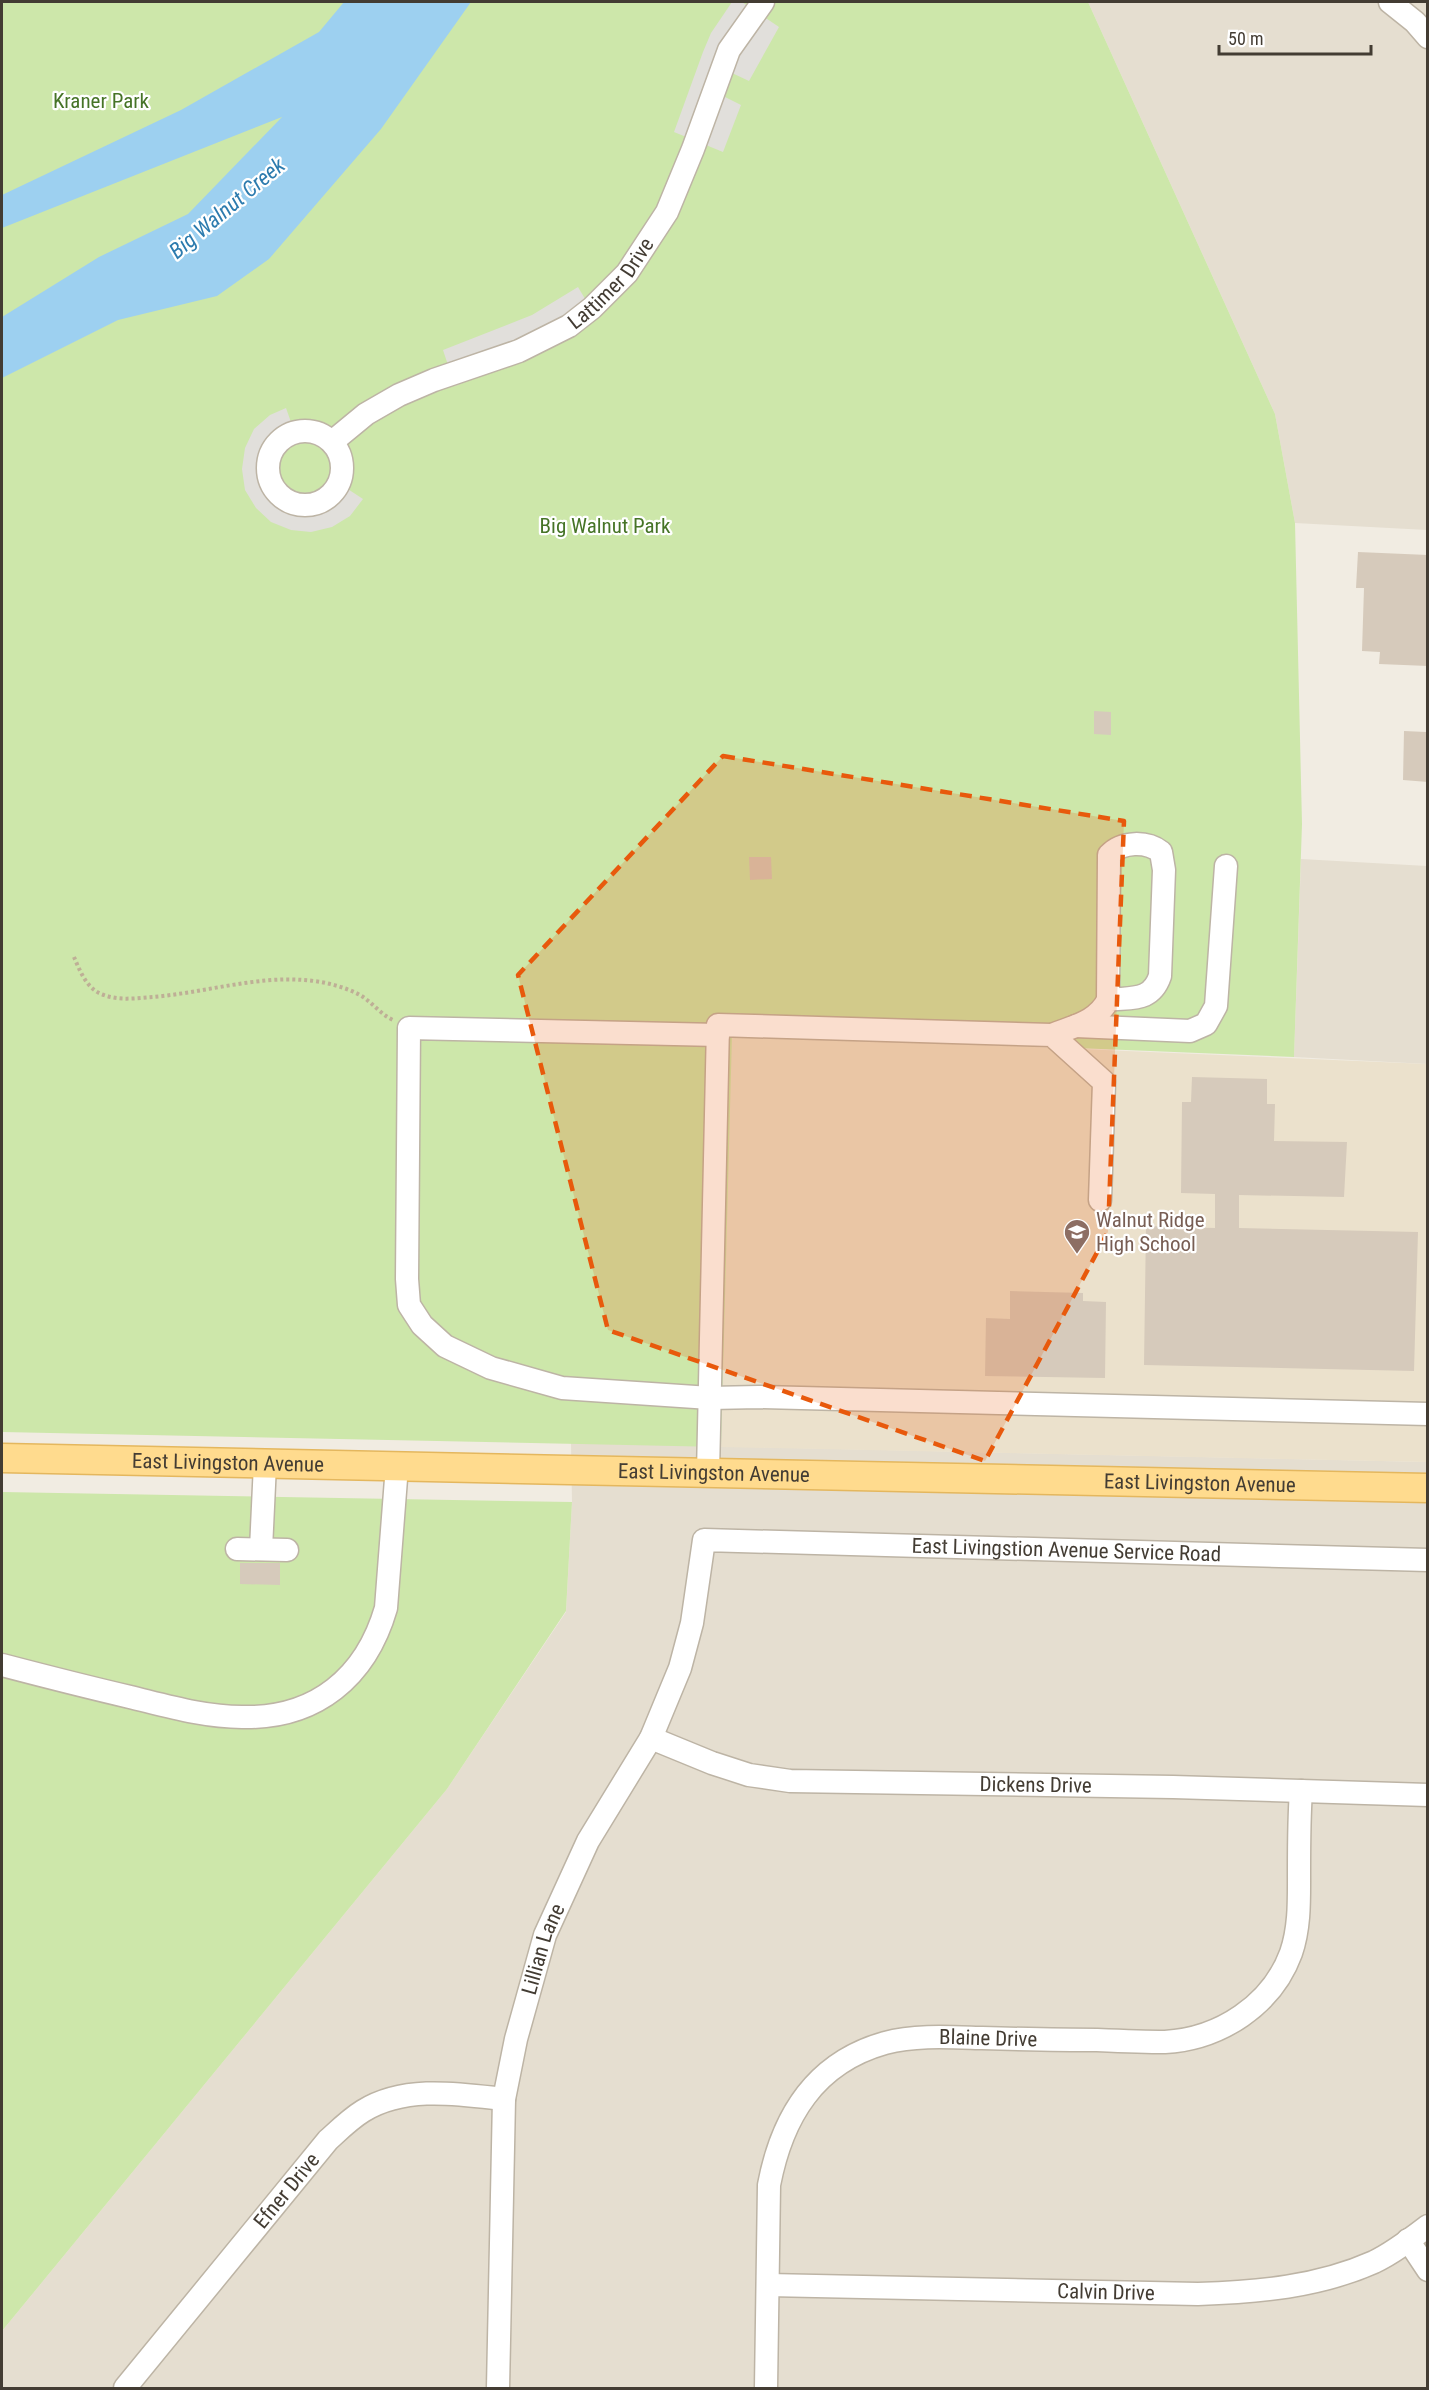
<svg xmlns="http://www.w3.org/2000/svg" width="1429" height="2390" font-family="'Roboto Condensed',sans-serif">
<rect width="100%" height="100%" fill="#f1ece2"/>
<path fill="#e5ded0" d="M1088 2H1427V530L1295 523 1275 414Z
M1301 859 1427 866V1064L1294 1057Z
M571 1443 1427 1462V2388H2V2331L447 1789 566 1612 572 1502Z"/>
<path fill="#ebe1cc" d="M731 1034 1427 1064V1462L721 1447Z"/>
<path fill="#cde7aa" d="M2 2H1088L1275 414 1295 523 1302 824 1294 1057 732 1034 721 1447 2 1432Z
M2 1492 572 1502 566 1611 447 1789 2 2331Z"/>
<path fill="#e1dfdb" d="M732 2H742L779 27 749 81 732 73 725 97 741 105 723 152 674 132 703 52 711 33Z
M578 287 597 319 546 350 455 386 443 350 532 315Z
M286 408 298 442 286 449 279 462V475L286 487 298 493H312L323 489 331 478 363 499 350 516 332 527 311 532 291 530 271 522 256 508 245 490 242 469 245 448 254 429 270 415Z"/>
<path fill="#9dd0f0" d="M344 2H471L381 129 269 259 217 296 118 320 2 378V317L99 257 188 214 282 117 2 228V195L181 110 319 32Z"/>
<path fill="#d6cabb" d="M1358 552 1428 555V666L1379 664 1380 652 1362 651 1364 588H1356Z
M1094 711 1111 712V735L1094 734Z
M1404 731 1426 732 1428 782 1403 780Z
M749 857H771L772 879 750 880Z
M1192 1077 1267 1079V1104H1275L1274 1141 1347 1142 1344 1197 1239 1195V1228L1418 1232 1414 1371 1144 1365 1146 1226 1215 1228V1194L1181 1193 1182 1102H1191Z
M1010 1291 1083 1293V1301L1106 1302 1105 1378 985 1376 986 1318 1010 1319Z
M240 1563H280V1585L240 1584Z"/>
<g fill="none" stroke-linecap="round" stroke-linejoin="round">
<g stroke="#bdb4a5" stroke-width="25">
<g id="minor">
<path d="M1390 2 1415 22 1428 37"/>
<circle cx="305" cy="468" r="37"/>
<path id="s1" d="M332 442 366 414 399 395 434 380 519 351 569 326 592 308 627 273 667 212 693 149 729 50 763 2"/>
<path d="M1076 1026 1190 1031 1206 1024 1216 1006 1226 866"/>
<path d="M718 1035 409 1028 407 1279 409 1305 422 1325 445 1346 491 1368 562 1388 710 1398 759 1397 1428 1414"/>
<path d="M1052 1035C1074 1026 1097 1022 1108 1000L1109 855C1122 841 1147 841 1161 852L1164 870 1160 976C1151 1002 1132 997 1108 1000"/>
<path d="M708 1473 718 1025 1052 1035 1104 1082 1100 1200"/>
<path d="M237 1549 287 1550"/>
<path d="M261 1549 265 1464"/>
<path d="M2 1665C44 1676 87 1687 130 1697 167 1706 204 1717 242 1717 316 1719 366 1677 386 1608L397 1466"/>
<path id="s2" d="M651 1738 712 1763 749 1775 790 1781 1173 1787 1428 1795"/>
<path d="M1408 2240 1428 2270"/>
<path id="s3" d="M768 2285 1198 2294C1258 2292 1318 2287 1374 2262 1393 2253 1411 2239 1428 2226"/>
<path id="s4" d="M125 2388 328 2140C339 2130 350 2119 363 2111 405 2085 459 2094 504 2099"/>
<path id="s5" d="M498 2388 504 2099 516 2039 545 1935 588 1841 651 1738 680 1668 692 1623 704 1540 1428 1560"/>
<path id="s6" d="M766 2388 769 2185C782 2117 814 2063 885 2043 915 2035 948 2037 979 2038 1019 2039 1058 2040 1097 2040 1120 2041 1143 2042 1165 2042 1220 2039 1272 2005 1291 1953 1300 1927 1299 1899 1299 1872 1299 1845 1299 1818 1301 1791"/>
</g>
</g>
<g stroke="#e4b75e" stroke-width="31">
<g id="major">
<path id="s7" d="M2 1458 1428 1488"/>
</g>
</g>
<path stroke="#beaf96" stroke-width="4" stroke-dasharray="3 3" stroke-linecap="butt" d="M74 957C80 971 87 990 104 995 120 1001 137 998 153 997 201 993 257 976 303 980 322 981 343 986 360 995 372 1002 380 1014 393 1020"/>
<use href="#minor" stroke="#fff" stroke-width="22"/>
<use href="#major" stroke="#ffdb8e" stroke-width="28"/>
</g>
<path fill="#e8590c" fill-opacity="0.2" stroke="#e8590c" stroke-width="4.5" stroke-dasharray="12 8" stroke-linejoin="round" d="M723 756 1124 821 1108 1232 985 1461 608 1330 518 975Z"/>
<defs>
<g id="school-pin" transform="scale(1.35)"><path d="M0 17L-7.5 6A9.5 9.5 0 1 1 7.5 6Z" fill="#8d6e63" stroke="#fff"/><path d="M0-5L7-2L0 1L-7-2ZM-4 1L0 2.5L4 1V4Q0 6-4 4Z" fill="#fff"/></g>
</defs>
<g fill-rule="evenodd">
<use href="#school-pin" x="1077" y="1232"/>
</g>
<g text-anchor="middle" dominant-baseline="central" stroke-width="4.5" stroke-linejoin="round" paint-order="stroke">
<g font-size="21" fill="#467427" stroke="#fff">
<text x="101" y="101">Kraner Park</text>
<text x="605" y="526">Big Walnut Park</text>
</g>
<g font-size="21" fill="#433c33" stroke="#fff">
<text stroke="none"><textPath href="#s1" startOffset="326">Lattimer Drive</textPath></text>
<text stroke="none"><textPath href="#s7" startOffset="226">East Livingston Avenue</textPath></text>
<text stroke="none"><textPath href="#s7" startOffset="712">East Livingston Avenue</textPath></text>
<text stroke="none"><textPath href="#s7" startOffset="1198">East Livingston Avenue</textPath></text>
<text stroke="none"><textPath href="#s5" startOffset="1251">East Livingstion Avenue Service Road</textPath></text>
<text stroke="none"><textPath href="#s2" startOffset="392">Dickens Drive</textPath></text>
<text stroke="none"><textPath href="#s5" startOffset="444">Lillian Lane</textPath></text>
<text stroke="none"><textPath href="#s6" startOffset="501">Blaine Drive</textPath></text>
<text stroke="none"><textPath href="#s4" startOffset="255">Efner Drive</textPath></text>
<text stroke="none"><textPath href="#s3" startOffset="338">Calvin Drive</textPath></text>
</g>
<g font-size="21" fill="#785e54" stroke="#fff" text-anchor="start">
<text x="1096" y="1220">Walnut Ridge<tspan x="1096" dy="24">High School</tspan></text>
</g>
<g font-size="22" font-style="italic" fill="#2c7bae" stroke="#fff">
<text transform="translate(227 208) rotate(-40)">Big Walnut Creek</text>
</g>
</g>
<rect width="1429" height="2390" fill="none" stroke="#433c33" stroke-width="6"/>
<path d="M1219 45v9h152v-9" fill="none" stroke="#433c33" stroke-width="3"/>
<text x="1228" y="45" font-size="18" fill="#433c33" stroke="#ffffff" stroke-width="4.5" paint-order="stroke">50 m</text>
</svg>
